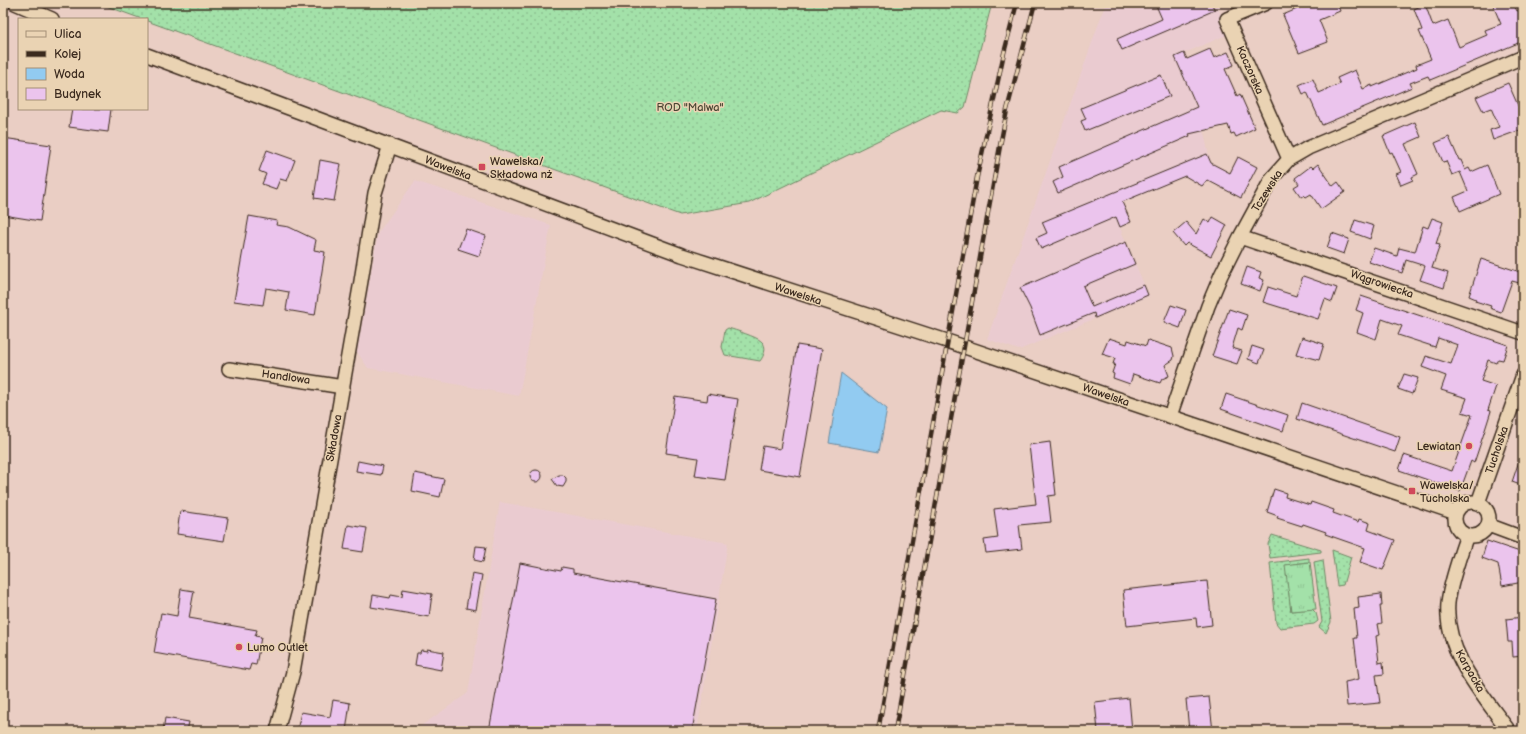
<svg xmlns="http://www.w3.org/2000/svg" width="1526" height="734" font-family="'Balsamiq Sans',sans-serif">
<defs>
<pattern id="grass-dots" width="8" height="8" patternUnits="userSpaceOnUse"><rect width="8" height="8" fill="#a3e1a9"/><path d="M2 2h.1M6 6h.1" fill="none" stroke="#8dc191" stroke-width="1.8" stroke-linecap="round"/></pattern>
<pattern id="park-tufts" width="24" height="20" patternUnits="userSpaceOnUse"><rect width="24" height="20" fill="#a3e1a9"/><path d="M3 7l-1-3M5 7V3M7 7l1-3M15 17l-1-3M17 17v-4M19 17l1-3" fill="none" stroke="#8dc191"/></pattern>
</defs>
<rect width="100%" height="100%" fill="#eacec4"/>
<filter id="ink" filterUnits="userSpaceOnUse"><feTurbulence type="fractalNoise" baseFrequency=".025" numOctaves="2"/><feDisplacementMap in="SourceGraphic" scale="8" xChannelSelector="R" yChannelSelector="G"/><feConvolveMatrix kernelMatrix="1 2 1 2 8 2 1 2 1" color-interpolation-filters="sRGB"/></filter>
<g filter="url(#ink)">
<path fill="#eacbd0" d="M1106 3H1228L1218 8 1229 34 1175 57 1201 117 1208 152 1212 165 1122 203 1131 222 1120 228 1149 296 1019 350 987 339Z
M415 181 551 225 519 396 368 368 357 352 378 233Z
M500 502 728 543 697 731H414L468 693Z"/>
<path fill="url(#grass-dots)" stroke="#6f8664" d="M98 3H992L965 107 958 113 941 110 749 203 680 215 147 21V19H142Z
M728 328C735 330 757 337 761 341 768 346 764 356 760 361L725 355 722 347 725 330Z
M1272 535 1321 550V552L1270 558 1268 544Z
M1332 550 1351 557 1343 585 1337 586Z
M1309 558V562L1286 565 1291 611 1312 609 1316 613 1318 621 1314 624 1280 628 1276 623 1270 563Z
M1323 560 1331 622 1326 633 1319 627 1322 622 1314 562Z"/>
<path fill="url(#park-tufts)" stroke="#6f8664" d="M1310 562 1316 609 1291 611 1285 565Z"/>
<path fill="#92cbf1" stroke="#6f8b9d" d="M841 373 887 409 879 452 829 443Z"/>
<path fill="#ebc4ed" stroke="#3b2a1e" d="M1155 3H1211L1215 10 1122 50 1117 39 1162 19Z
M1311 3H1337L1340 11 1319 20 1328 42 1299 53 1283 15Z
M1492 3H1513L1517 11 1523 8V41L1430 80 1428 76 1410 83 1412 87 1322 125 1307 92 1303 94 1299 85 1313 79 1319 93 1340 84 1337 78 1355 70 1363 89 1372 85V87L1417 68 1416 65 1431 59 1419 31 1422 30 1414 9 1425 4 1433 26 1448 20 1459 47 1487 35 1485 30 1501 24Z
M1210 49 1214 58 1228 52 1234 65 1225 69 1237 96 1240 94 1255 128 1236 137 1234 133 1231 134 1228 125 1189 134 1190 136 1058 193 1053 182 1063 177 1059 167 1197 107 1175 57 1184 53 1187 59Z
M1161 75 1170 96 1085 131 1081 121 1086 119 1081 108Z
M1508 83 1520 110 1523 109V129L1493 140 1490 130 1499 127 1491 108 1483 111 1476 97Z
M72 109H111L108 132 69 127Z
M1415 122 1421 137 1405 144 1418 174 1412 177 1413 180 1401 185 1396 174 1401 172 1392 152 1390 153 1383 136Z
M1449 137 1459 160H1461L1465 170 1469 168 1471 172 1487 165 1499 194 1460 211 1454 197 1468 191 1460 172 1452 175 1446 161 1443 162 1435 143Z
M3 138 51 145 40 221 3 215Z
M267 150 295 160 287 181 280 179 276 189 262 184 266 174 259 171Z
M1207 154 1211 163 1230 173 1238 157 1257 167 1241 198 1207 180 1202 186 1185 176 1122 202 1131 222 1120 227 1116 217 1041 249 1036 238 1047 233 1042 222Z
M320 160 341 164 334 201 314 198Z
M1318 164 1333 186 1338 182 1345 192 1321 209 1311 194 1306 197 1304 195 1301 197 1294 187 1299 184 1295 178 1311 166 1313 168Z
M249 216 277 221 276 225 289 227 316 240 314 250 325 252 315 315 286 310 289 292 266 288 263 305 234 301Z
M1213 217 1227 225 1211 256 1187 243 1184 246 1173 233 1186 222 1196 234 1204 219 1210 223Z
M1432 218 1443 222 1436 244 1440 245 1432 268 1448 273 1444 288 1420 280 1425 266 1406 260 1402 273 1369 262 1374 248 1397 256 1399 248 1415 252 1423 226 1428 228Z
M1355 220 1374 226 1370 239 1351 232Z
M466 229 486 236 479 256 458 249Z
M1332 233 1349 239 1344 254 1327 248Z
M1126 242 1135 264 1083 286 1092 307 1144 285 1148 295 1095 318 1094 313 1040 335 1030 308 1020 288Z
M1481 259 1523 273V284L1512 281 1501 312 1490 308 1491 306 1475 301 1476 299 1469 296Z
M1247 267 1261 272 1259 278 1264 280 1260 291 1241 284Z
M1303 276 1337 288 1332 302 1325 299 1318 319 1263 302 1268 287 1296 296Z
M1361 296 1508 345 1503 360 1498 359 1496 363 1488 360 1481 381 1496 386 1488 410 1491 411 1484 433 1474 463 1471 461 1460 491 1399 470 1404 455 1452 471 1472 415 1462 412 1467 398 1441 390 1446 376 1422 367 1426 356 1451 364 1458 345 1438 338 1435 347 1398 335 1402 326 1382 319 1376 339 1357 332 1363 313 1356 310Z
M1171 305 1186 310 1180 328 1164 322Z
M1229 309 1247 315 1242 330 1238 328 1232 348 1242 351 1237 364 1212 356Z
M1302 337 1324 344 1319 360 1296 354Z
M1109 338 1127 344 1128 340 1146 346 1148 340 1172 348 1174 356 1173 360 1165 365 1169 376 1162 379 1160 383 1133 374 1130 384 1113 378 1114 374 1112 373 1115 364H1113L1115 358 1102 354Z
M797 345 822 349 800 477 759 470 763 446 780 449Z
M1252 346 1264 350 1259 363 1248 359Z
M1404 374 1418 378 1412 394 1398 389Z
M708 394 738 399 725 480 695 476 698 458 666 453 675 396 707 401Z
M1226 394 1288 415 1283 431 1221 409Z
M1302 403 1400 437 1395 452 1297 419Z
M1050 442 1056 495 1048 496 1051 522 1019 525 1022 549 986 553 984 540 998 538 994 509 1036 504 1029 445Z
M1521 455H1523V486L1512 482Z
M358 461 383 466 381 475 356 471Z
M530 476a6 6 0 1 1 12 0a6 6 0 1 1-12 0Z
M415 473 444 479 440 497 412 491Z
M559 475H563L566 478V482L563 487 557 486 552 479Z
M1274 489 1286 493 1285 497 1310 505 1311 502 1334 510 1333 513 1358 522 1359 519 1370 523 1368 530 1395 540 1383 570 1360 562 1365 548 1325 534 1326 532 1303 524 1302 526 1277 518 1278 516 1267 512Z
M180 511 228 518 224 541 177 534Z
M348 525 367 528 363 552 344 549Z
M1487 541 1523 553V582L1502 586 1498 564 1482 558Z
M476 546 486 547 483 562 474 560Z
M520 563 561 571 562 567 573 569V573L716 599 692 731H489Z
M472 573 482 575 476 610 466 608Z
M1207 581 1212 625 1197 627 1196 618 1127 626 1123 590Z
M181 589 194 591 189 618 257 630 255 636 261 637 256 665 251 664 249 670 154 653 161 613 177 616Z
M403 589 432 594 429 617 371 607 373 595 390 598 391 595 402 597Z
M1381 594 1382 606H1380L1382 623 1378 624 1380 635 1376 636 1379 663 1383 662 1384 674 1376 675 1380 703 1347 706 1345 682 1359 679 1354 638H1357L1354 609 1359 608 1358 597Z
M1523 617V656L1513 657 1512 642H1508L1506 619Z
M427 649 444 652 441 670 415 665 417 653H420L421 650 427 651Z
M1209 697 1213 731H1189L1186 699Z
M1129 698 1132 731H1098L1095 702Z
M333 700 350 703 346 731H297L301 712 330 717Z
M165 718 189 722 187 731H163Z"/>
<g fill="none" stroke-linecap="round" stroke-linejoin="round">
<g stroke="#3b2a1e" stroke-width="16">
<path id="minor" d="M15 3 52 19
M1266 3 1227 19 1289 159
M147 55 682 255 947 341 1456 513
M1240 237 1523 333
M229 369 343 387
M1170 416 1208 306 1221 275 1240 237 1272 178 1289 159 1308 148 1523 57
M1455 519a17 17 0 1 1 34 0a17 17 0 1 1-34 0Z
M1478 503 1523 375
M1488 525 1523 538
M1467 535C1460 555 1450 583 1448 603 1444 652 1482 694 1509 731
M277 731 293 672 361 281 375 193 390 145"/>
</g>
<use href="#minor" stroke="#ead3b3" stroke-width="13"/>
<g stroke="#3b2a1e" stroke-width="4.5">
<path id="rail" d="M878 731 977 177 1004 53 1017 3
M895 731 1000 146 1007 110 1035 3"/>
</g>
<use href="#rail" stroke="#ead3b3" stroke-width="3" stroke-dasharray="9" stroke-linecap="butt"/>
</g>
</g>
<g fill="#d1495b" stroke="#ead3b3" stroke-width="1.5">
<rect x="478" y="163" width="8" height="8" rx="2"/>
<circle cx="1469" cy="446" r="4"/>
<rect x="1408" y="487" width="8" height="8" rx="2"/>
<circle cx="239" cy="647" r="4"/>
</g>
<g text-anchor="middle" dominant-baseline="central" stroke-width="3" stroke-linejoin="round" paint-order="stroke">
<g font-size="11" fill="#3b2a1e" stroke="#ead3b3">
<text transform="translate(1250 70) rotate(66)">Kaczorska</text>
<text transform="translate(448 168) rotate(21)">Wawelska</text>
<text transform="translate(1267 191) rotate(-58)">Tczewska</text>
<text transform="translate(1382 284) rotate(19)">Wągrowiecka</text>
<text transform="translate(798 294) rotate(18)">Wawelska</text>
<text transform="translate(286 377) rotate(8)">Handlowa</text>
<text transform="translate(1106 395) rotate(19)">Wawelska</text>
<text transform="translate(334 438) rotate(-80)">Składowa</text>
<text transform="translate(1497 450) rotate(-71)">Tucholska</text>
<text transform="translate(1470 671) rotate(60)">Karpacka</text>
</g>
<g font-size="11" fill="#4b4533" stroke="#ead3b3">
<text x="690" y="107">ROD "Malwa"</text>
</g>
<g font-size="11" fill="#3b2a1e" stroke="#ead3b3" text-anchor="start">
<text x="490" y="161">Wawelska/<tspan x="490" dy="13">Składowa nż</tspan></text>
<text x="1461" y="446" text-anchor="end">Lewiatan</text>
<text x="1420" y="485">Wawelska/<tspan x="1420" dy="13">Tucholska</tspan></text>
<text x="247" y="647">Lumo Outlet</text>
</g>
</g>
<rect width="1526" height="734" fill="none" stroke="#ead3b3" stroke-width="16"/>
<rect x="8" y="8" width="1510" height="718" fill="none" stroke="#3b2a1e" stroke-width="1.5" filter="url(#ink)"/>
<rect x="18" y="18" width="130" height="92" fill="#ead3b3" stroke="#a48f77"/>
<rect x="26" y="31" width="20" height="6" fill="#ead3b3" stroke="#a48f77"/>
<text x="54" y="38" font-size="12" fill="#3b2a1e">Ulica</text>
<rect x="26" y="51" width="20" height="6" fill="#3b2a1e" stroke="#a48f77"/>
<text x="54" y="58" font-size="12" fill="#3b2a1e">Kolej</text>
<rect x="26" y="68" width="20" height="12" fill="#92cbf1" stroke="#a48f77"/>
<text x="54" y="78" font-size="12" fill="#3b2a1e">Woda</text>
<rect x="26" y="88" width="20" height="12" fill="#ebc4ed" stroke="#a48f77"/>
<text x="54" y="98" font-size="12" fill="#3b2a1e">Budynek</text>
</svg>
